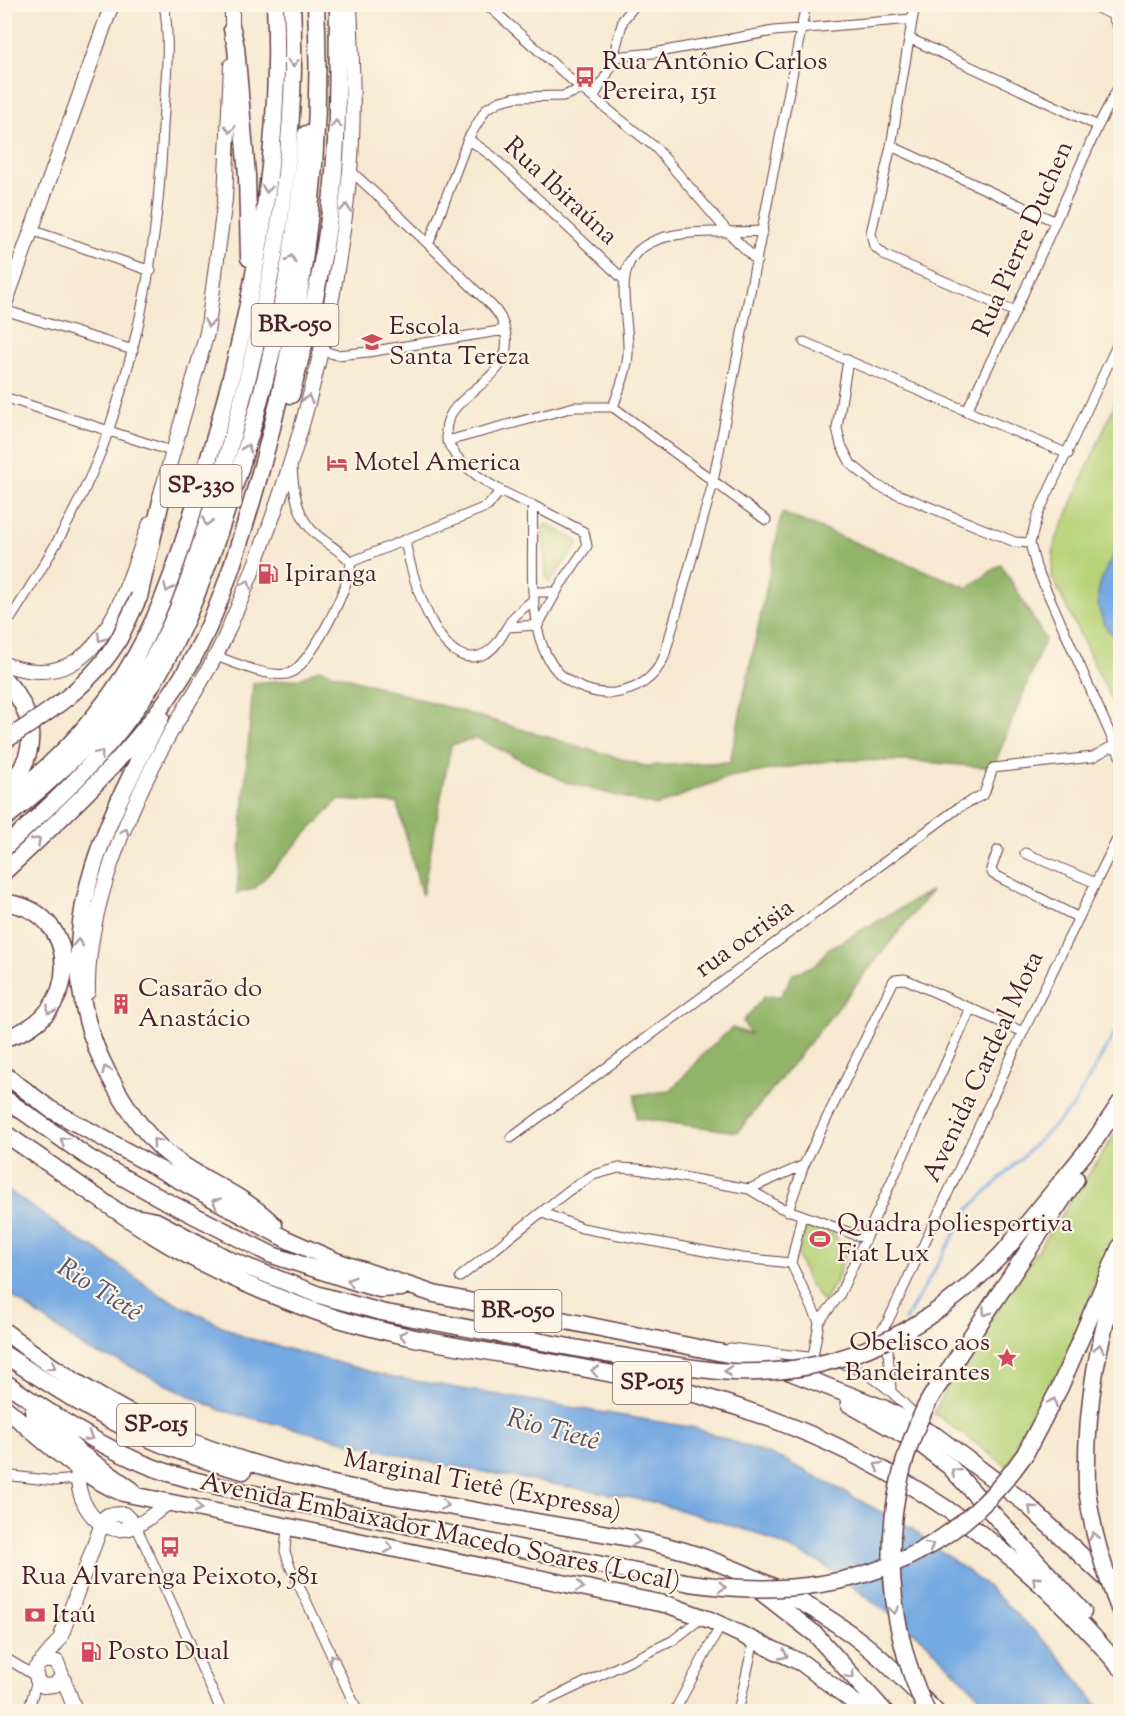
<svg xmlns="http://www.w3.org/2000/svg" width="1125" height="1716" font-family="'Sorts Mill Goudy',serif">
<rect width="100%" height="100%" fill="#fcf5e5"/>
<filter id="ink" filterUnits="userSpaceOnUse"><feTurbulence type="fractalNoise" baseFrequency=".0167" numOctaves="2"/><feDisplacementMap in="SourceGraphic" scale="12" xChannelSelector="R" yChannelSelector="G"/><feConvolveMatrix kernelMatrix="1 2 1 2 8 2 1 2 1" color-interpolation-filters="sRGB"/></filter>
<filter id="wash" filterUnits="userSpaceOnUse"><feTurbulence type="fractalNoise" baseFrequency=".008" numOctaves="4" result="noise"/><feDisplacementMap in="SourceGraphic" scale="24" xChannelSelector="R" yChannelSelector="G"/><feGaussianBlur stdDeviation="1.35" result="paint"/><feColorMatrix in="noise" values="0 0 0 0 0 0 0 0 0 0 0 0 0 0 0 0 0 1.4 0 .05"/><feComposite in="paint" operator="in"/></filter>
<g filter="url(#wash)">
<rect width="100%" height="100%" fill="#f7e9d1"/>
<path fill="#b7d278" stroke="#807852" stroke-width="1.5" d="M1120 392V717L1052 577 1054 545Z
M546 524 576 540 578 544 550 582 546 577 543 528Z
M1120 1127V1225L1081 1319 1076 1340 1032 1428 1007 1466 934 1413 947 1386Z
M810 1225 837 1236 836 1240 848 1247 836 1281 823 1302 808 1282 797 1254 806 1226Z"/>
<path fill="#91b468" stroke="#6e6a4a" stroke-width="1.5" d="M782 513 968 588 1001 564 1045 639 993 768 914 761 833 760 728 777 656 806 566 782 477 738 451 745 422 895 397 803 338 800 254 889 237 893 253 683 298 679 319 669 645 766 730 762Z
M931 891 738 1132 636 1118 635 1095 671 1091 703 1054 732 1028 750 1034 743 1021 764 997 781 996 793 974 817 964 828 949Z"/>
<path fill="#75a9e2" stroke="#606486" stroke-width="1.5" d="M1120 541V640C1103 632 1094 603 1100 585 1104 570 1114 555 1120 541Z
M4 1187 78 1240 94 1248 160 1295 244 1337 386 1376 695 1428 787 1461 912 1529 988 1587 1053 1649 1102 1711H994L922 1638 819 1562 753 1532 649 1501 433 1463 220 1410 119 1361 89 1351 5 1291Z"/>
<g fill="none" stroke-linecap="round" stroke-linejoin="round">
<path stroke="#75a9e2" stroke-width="3" d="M905 1321 970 1208 1072 1108 1120 1024"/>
</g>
</g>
<g filter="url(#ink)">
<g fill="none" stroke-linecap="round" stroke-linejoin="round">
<g stroke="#643d44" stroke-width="11">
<path id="street" d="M486 4 582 89 656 148 728 232 757 261
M915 4 891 146 871 233 874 246 886 256 1015 312
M1088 4 1111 14
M1107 4 1120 32
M911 39 1098 126
M614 57 653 53 774 31 911 19
M593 98 610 69 623 20 636 4
M468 139 492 156 622 278
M891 146 1054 221
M350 170C390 207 430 245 469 284 479 295 497 307 502 321 507 332 508 346 504 357 496 377 470 391 456 407 418 451 499 492 532 505 536 558 518 661 578 686 589 691 603 694 614 693 637 690 655 678 664 657L712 487 806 4
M31 230 151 271
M429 243 468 139 486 109 500 101 516 97 563 96 582 89
M4 310 133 350
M1120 339 1038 514 1030 543 1036 567 1120 756
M804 342 1068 454
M320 350 337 355 368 352 505 330
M848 360 837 428 841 445 851 464 878 486 1015 542 1030 543
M4 397 174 452
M613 407C619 390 627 372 628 354 630 305 601 248 675 235 704 230 734 233 763 231
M966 412 1015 312 1098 126 1120 84
M447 441 574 407H613L766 520
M405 541C411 571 438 679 486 653 500 645 504 629 514 617 520 610 528 605 534 599
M351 562 488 506 500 491
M533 592H556
M11 618C48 559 87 496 109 429 143 329 159 233 163 127 165 87 171 44 164 4
M508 627 538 625 559 587 587 546 584 532 532 505
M215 656C237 663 264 677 287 674 309 670 351 584 351 562 341 551 329 545 318 536 297 519 294 493 292 468
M998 850 991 869 993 874 1079 918
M1025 853 1096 883
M511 1138 958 808 984 794 993 768 1093 757 1116 744
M749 1189 804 1165
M788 1211 804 1165 894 980 905 979 1023 1032
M543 1213 582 1228 742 1258 791 1263
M802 1215 864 1238
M460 1277 568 1191 593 1175 619 1168 638 1169 749 1189 779 1207 802 1215 791 1263 819 1322
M887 1338 891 1389
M873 1343 888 1321 1023 1032 1120 833
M730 1348 817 1358
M813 1357 819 1322 839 1296 971 1008
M836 1362C873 1371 896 1395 922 1422
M4 1475 55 1481 77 1479
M136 1526 222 1712
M287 1528 285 1551 289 1564 358 1712
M4 1657 35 1676
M28 1712 37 1680
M523 1712 672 1641 703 1617
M674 1712 721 1625
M738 1712 754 1640"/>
</g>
<g stroke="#643d44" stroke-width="16">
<path id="secondary" d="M232 37V4
M4 307 112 4
M160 497 207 333 225 199 231 65
M4 664C102 700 123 591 150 523
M88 992C86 910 127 812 166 741 185 706 209 673 225 637 290 490 335 331 350 171 355 116 352 60 350 4
M78 1467C74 1497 95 1537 130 1528 144 1524 157 1511 169 1502
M43 1660 60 1639 104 1518 108 1515 124 1514 136 1526
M62 1676 55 1685 43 1686 37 1680 35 1669 43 1660 57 1662 76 1712"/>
</g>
<g stroke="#643d44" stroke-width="19">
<path id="highway" d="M232 29 236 47 247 175 249 258
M291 395C309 328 325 262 332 193 339 130 337 67 338 4
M139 597 164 488
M4 679C37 714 41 756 4 790
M161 717C103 827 45 939 102 1061 117 1093 136 1124 161 1148 195 1179 242 1192 274 1225
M4 802C57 763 104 712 136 655 167 600 184 541 202 481 249 327 283 166 275 4
M4 819C62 774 114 723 152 660 184 607 200 546 218 487 264 330 300 169 292 4
M4 848C50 806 96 764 132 714 176 655 201 587 224 518 267 393 295 265 306 134
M4 872C68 812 135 751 182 677 216 623 235 559 253 498 300 337 324 173 316 4
M4 903C79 907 88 1017 4 1038
M4 1074 50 1109 286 1239 336 1261 434 1294 762 1361 885 1409 936 1436 1025 1503 1111 1583
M4 1098 89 1158 160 1198 272 1255 365 1285 380 1289 401 1288
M4 1133C55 1167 105 1204 156 1237 206 1268 261 1292 317 1312 417 1346 524 1354 627 1377 829 1421 986 1508 1120 1667
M130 1216 156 1221 230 1260 319 1295 381 1312 607 1354
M1003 1253 1093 1143 1120 1103
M1019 1264 1076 1179
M4 1331C62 1376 128 1417 195 1443 300 1485 415 1499 526 1520 589 1532 657 1538 716 1562 769 1582 825 1612 869 1648 892 1667 914 1690 936 1712
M4 1354C87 1410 146 1446 243 1471
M4 1382C52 1414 99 1447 152 1467 191 1482 233 1489 273 1498
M849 1404 923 1446 950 1467 1083 1612
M4 1407C41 1438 78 1475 123 1493L669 1605 710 1620 802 1663 867 1712
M33 1411 80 1453 132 1490
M1025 1454 1060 1387 1120 1247
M1087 1489C1085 1416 1095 1345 1120 1276
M761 1592 815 1634 885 1712"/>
</g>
<use href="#street" stroke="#fff" stroke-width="9"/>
<use href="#secondary" stroke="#fff" stroke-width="14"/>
<use href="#highway" stroke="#fff" stroke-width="16"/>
<g stroke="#643d44" stroke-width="19" stroke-linecap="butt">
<path id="highway-bridge" d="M4 741C47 714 93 684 119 639 126 625 132 611 139 597
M607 1354C648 1360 691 1370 733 1372 841 1376 931 1329 1003 1253
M1087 1489C1092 1533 1104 1570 1120 1611
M273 1498 690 1583C826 1603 945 1570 1025 1454
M927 1712C882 1616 878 1505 925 1408 931 1395 941 1382 949 1370 972 1334 996 1299 1019 1264"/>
</g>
<use href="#highway-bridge" stroke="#fff" stroke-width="16"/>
</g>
<defs><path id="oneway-chevron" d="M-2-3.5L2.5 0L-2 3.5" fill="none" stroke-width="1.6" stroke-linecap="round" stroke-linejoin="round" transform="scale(1.5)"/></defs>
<g stroke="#ae9aa0">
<use href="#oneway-chevron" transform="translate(293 63) rotate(91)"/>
<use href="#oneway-chevron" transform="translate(336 124) rotate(-89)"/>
<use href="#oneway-chevron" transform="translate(230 129) rotate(92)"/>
<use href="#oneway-chevron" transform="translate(267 189) rotate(97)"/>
<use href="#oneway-chevron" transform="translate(346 208) rotate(-83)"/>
<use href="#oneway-chevron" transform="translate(291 259) rotate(-80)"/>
<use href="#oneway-chevron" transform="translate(209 323) rotate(99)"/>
<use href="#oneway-chevron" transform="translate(308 399) rotate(-76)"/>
<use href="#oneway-chevron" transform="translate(247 448) rotate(-72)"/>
<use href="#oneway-chevron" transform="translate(207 522) rotate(107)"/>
<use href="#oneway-chevron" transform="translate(247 584) rotate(-68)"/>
<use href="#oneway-chevron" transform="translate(168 588) rotate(112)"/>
<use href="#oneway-chevron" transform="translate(101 638) rotate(124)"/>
<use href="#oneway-chevron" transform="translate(100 754) rotate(-49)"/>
<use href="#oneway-chevron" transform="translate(125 832) rotate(-69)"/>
<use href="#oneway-chevron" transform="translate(37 841) rotate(-44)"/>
<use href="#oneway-chevron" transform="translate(78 943) rotate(-87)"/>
<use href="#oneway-chevron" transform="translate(50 1010) rotate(125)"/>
<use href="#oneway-chevron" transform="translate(106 1070) rotate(-115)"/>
<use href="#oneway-chevron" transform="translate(64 1141) rotate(-146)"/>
<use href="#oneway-chevron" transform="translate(156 1142) rotate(-132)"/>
<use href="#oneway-chevron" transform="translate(216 1202) rotate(-152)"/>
<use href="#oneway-chevron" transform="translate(351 1281) rotate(-163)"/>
<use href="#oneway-chevron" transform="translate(986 1312) rotate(125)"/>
<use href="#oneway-chevron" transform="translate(403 1335) rotate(-167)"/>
<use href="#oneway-chevron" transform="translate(1099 1348) rotate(-78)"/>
<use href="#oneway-chevron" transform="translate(52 1366) rotate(33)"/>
<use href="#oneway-chevron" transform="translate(595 1371) rotate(-169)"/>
<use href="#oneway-chevron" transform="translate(728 1371) rotate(-176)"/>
<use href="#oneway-chevron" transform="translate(1053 1402) rotate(-65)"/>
<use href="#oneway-chevron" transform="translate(89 1437) rotate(30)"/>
<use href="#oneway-chevron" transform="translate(878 1466) rotate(-150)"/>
<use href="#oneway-chevron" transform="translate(955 1472) rotate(-137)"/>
<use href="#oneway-chevron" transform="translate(445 1505) rotate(11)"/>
<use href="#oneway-chevron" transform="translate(198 1508) rotate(12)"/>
<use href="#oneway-chevron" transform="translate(1032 1509) rotate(-138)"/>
<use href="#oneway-chevron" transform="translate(1094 1536) rotate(-103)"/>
<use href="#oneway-chevron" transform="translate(636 1541) rotate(11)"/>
<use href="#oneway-chevron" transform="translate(930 1546) rotate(-30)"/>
<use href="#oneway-chevron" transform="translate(389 1548) rotate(11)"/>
<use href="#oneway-chevron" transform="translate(1036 1580) rotate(-137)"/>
<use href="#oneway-chevron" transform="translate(580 1587) rotate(11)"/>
<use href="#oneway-chevron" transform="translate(722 1587) rotate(6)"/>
<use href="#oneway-chevron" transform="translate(894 1610) rotate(85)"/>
<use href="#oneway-chevron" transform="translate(784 1655) rotate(25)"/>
<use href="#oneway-chevron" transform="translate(333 1658) rotate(-115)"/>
<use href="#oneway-chevron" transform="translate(851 1675) rotate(49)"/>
</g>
</g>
<defs>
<g id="bus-bare" transform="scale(1.62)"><path d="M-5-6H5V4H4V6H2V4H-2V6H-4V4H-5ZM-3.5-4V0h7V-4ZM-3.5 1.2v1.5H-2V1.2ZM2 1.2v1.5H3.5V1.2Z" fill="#d1495b" stroke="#fcf5e5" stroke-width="2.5" paint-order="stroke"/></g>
<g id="school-bare" transform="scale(1.62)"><path d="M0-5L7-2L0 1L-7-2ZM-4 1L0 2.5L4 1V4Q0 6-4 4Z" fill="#d1495b" stroke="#fcf5e5" stroke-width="2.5" paint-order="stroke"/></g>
<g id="hotel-bare" transform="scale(1.62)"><path d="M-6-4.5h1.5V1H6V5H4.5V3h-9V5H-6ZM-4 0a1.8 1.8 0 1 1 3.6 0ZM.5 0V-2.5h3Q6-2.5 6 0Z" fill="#d1495b" stroke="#fcf5e5" stroke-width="2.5" paint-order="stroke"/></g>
<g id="fuel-bare" transform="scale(1.62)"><path d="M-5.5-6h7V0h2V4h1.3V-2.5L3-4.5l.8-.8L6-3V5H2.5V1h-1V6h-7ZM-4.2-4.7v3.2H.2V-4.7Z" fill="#d1495b" stroke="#fcf5e5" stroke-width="2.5" paint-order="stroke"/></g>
<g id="building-bare" transform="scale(1.62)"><path d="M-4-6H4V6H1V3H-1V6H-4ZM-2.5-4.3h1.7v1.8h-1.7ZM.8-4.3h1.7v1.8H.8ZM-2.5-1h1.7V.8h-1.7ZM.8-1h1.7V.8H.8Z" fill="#d1495b" stroke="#fcf5e5" stroke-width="2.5" paint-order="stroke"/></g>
<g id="stadium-bare" transform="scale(1.62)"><path d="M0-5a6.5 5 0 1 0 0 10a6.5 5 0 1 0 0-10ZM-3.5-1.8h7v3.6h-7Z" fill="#d1495b" stroke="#fcf5e5" stroke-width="2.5" paint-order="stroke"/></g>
<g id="sight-bare" transform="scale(1.62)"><path d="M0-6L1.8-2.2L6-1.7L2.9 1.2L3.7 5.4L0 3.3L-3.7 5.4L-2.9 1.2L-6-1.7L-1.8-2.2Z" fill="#d1495b" stroke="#fcf5e5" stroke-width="2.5" paint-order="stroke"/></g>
<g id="bank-bare" transform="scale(1.62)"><path d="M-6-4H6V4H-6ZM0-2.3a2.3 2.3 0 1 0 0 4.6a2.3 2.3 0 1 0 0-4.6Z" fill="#d1495b" stroke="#fcf5e5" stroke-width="2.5" paint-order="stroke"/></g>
</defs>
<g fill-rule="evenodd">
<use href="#bus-bare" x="585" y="77"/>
<use href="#school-bare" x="372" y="342"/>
<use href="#hotel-bare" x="337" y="463"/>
<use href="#fuel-bare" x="268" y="574"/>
<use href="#building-bare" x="121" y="1004"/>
<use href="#stadium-bare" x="820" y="1239"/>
<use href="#sight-bare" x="1007" y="1358"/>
<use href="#bus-bare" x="170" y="1547"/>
<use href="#bank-bare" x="35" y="1615"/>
<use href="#fuel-bare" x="91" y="1652"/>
</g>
<g text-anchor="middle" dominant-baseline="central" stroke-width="4.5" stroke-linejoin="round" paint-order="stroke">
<g fill="#fcf5e5" stroke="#7f5f63" stroke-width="1.5">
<rect x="251.5" y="304" width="87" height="42" rx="4.5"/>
<rect x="160.5" y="465" width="81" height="42" rx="4.5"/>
<rect x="474.5" y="1290" width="87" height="42" rx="4.5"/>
<rect x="613" y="1362" width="78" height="42" rx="4.5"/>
<rect x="117" y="1404" width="78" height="42" rx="4.5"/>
</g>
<g font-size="24" font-weight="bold" fill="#4a1f2b">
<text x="295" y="325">BR-050</text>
<text x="201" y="486">SP-330</text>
<text x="518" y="1311">BR-050</text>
<text x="652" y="1383">SP-015</text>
<text x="156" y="1425">SP-015</text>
</g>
<g font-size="26" fill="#4a1f2b" stroke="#fcf5e5" text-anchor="start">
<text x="602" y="62">Rua Antônio Carlos<tspan x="602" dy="30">Pereira, 151</tspan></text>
<text x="389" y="327">Escola<tspan x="389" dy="30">Santa Tereza</tspan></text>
<text x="354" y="463">Motel America</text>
<text x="285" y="574">Ipiranga</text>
<text x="138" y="989">Casarão do<tspan x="138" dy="30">Anastácio</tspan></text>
<text x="837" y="1224">Quadra poliesportiva<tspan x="837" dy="30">Fiat Lux</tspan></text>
<text x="990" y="1343" text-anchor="end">Obelisco aos<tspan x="990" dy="30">Bandeirantes</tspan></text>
<text x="170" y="1577" text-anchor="middle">Rua Alvarenga Peixoto, 581</text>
<text x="52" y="1615">Itaú</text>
<text x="108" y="1652">Posto Dual</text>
</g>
<g font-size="26" fill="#4a1f2b" stroke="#fcf5e5">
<text transform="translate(560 192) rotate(43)">Rua Ibiraúna</text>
<text transform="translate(1024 239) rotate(-66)">Rua Pierre Duchen</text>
<text transform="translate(745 939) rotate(-36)">rua ocrisia</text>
<text transform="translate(984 1067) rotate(-65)">Avenida Cardeal Mota</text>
<text transform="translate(482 1486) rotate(11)">Marginal Tietê (Expressa)</text>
<text transform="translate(440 1533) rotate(12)">Avenida Embaixador Macedo Soares (Local)</text>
</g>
<g font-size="27" font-style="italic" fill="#594f6b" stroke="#fcf5e5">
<text transform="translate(99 1291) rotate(32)">Rio Tietê</text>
<text transform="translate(553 1431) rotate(15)">Rio Tietê</text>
</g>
</g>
<rect width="1125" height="1716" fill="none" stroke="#fcf5e5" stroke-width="24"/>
</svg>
